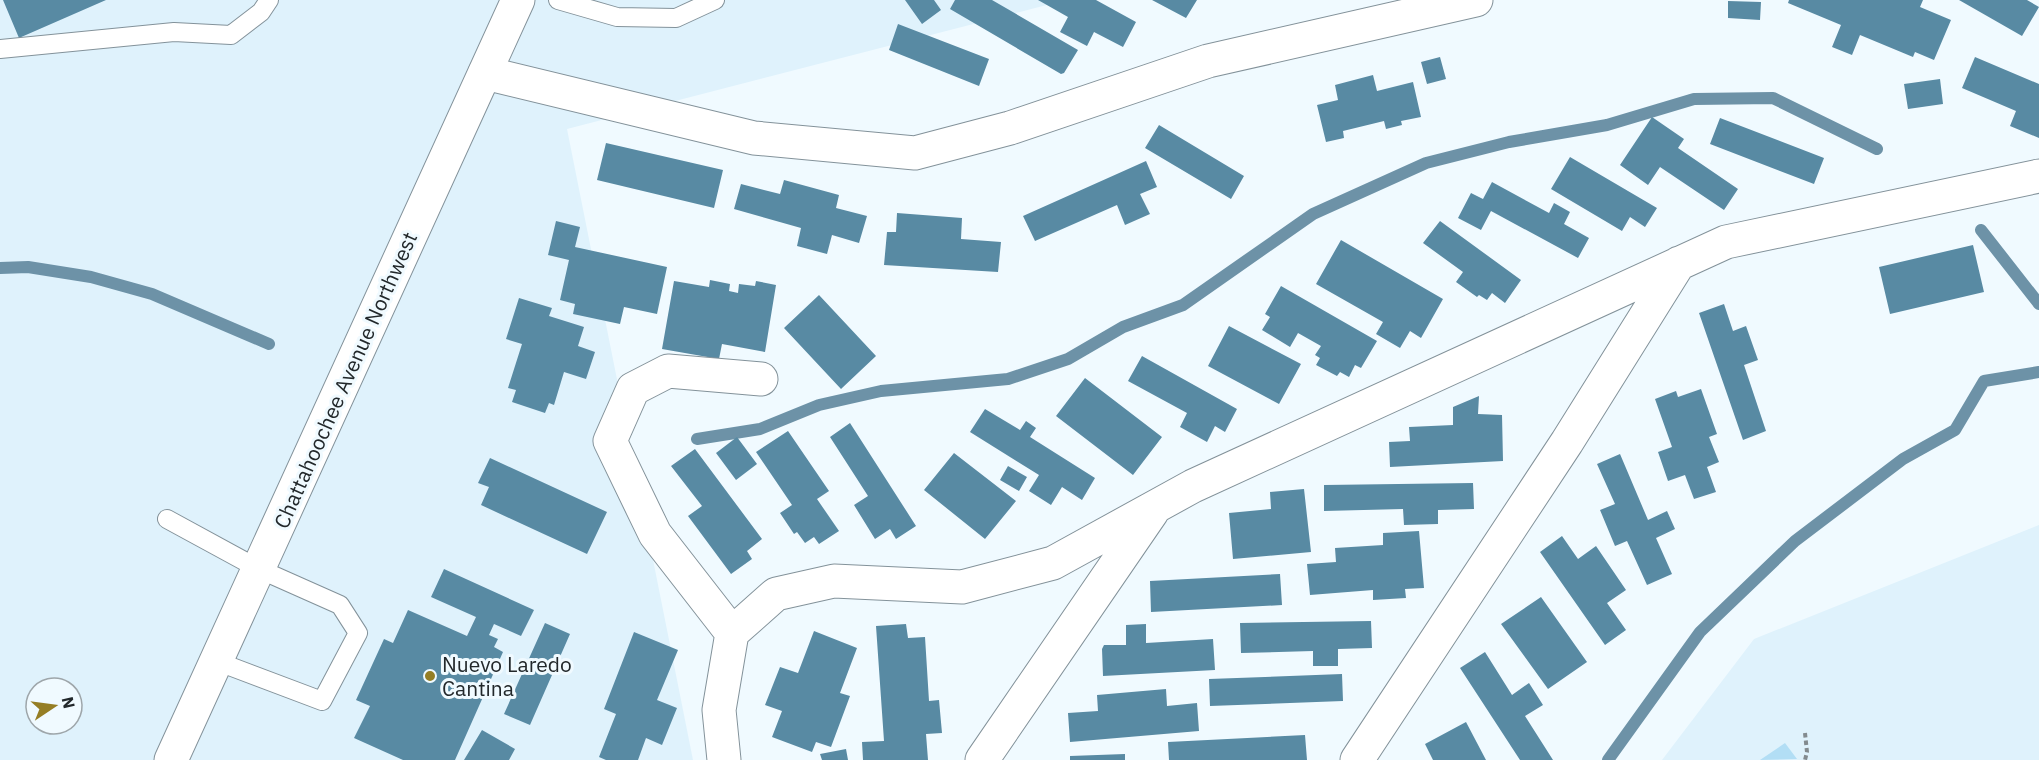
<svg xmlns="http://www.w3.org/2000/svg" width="2039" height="760" font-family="'IBM Plex Sans',sans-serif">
<rect width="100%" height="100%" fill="#f0faff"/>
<path fill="#dff2fc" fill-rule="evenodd" d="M0 0H1066L567 129 693 760H0ZM36 688H72V724H36Z
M2039 525V760H1662L1754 639Z"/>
<path fill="#b2def5" d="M1785 743 1797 759 1760 760Z"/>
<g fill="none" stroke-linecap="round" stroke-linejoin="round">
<path stroke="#6d92a7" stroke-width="12" d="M1981 230 2039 304
M0 268 28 267 91 277 152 294 269 344
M697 439 760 429 819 405 881 391 1008 379 1068 359 1123 327 1183 305 1313 214 1426 163 1509 142 1607 125 1694 99 1773 98 1877 149
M1608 760 1700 632 1795 541 1903 459 1955 430 1984 381 2039 372"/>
</g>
<path fill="#588aa3" d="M3 0H106L19 38Z
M905 0H934L941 10 922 24Z
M955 0H992L1078 50 1064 73 1061 74 950 9Z
M1038 0H1096L1136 22 1123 47 1094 32 1087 46 1060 32 1068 17Z
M1152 0H1197L1186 18Z
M1789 0H1923L1920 7 1951 20 1934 60 1915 52 1913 57 1860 35 1852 55 1832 47 1841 25 1788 3Z
M1959 0H2027L2039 7 2022 36Z
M1728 1 1761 2 1760 20 1728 18Z
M898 24 989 59 979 86 889 50Z
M1440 57 1446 79 1427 84 1421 62Z
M1975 57 2039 84V138L2010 126 2016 111 1962 88Z
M1373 75 1377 91 1413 82 1421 117 1401 121 1402 125 1386 129 1384 121 1343 131 1344 138 1326 142 1317 105 1338 100 1335 85Z
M1940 79 1943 104 1908 109 1904 84Z
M1652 117 1684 139 1678 148 1738 189 1724 210 1660 167 1648 185 1620 165Z
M1720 118 1824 158 1814 184 1710 144Z
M1159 125 1244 176 1231 199 1145 148Z
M606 143 723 170 714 208 597 180Z
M1570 157 1657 208 1645 227 1630 217 1622 231 1551 189Z
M1146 161 1157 187 1140 194 1150 214 1125 225 1117 205 1035 241 1023 216Z
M784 180 839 195 836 208 867 216 859 243 832 235 827 254 797 246 801 228 734 209 741 184 780 194Z
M1492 182 1549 213 1554 203 1570 212 1564 224 1589 238 1578 258 1491 211 1481 230 1458 218 1471 193 1483 199Z
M897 213 962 218 961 239 1001 242 998 272 884 265 887 232H896Z
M556 221 580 227 575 247 667 267 657 314 624 307 620 324 573 314 575 304 560 300 569 260 548 255Z
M1440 221 1521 280 1505 303 1492 293 1487 300 1479 295 1477 297 1456 282 1463 272 1423 243Z
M1341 240 1443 299 1421 338 1410 331 1400 348 1376 334 1383 322 1316 284Z
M1973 245 1984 292 1890 314 1879 267Z
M710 280 730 284 729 291 738 293 739 284 755 286 756 281 776 285 765 352 722 344 719 359 662 349 674 281 709 287Z
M1281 286 1377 341 1361 368 1355 365 1349 377 1340 372 1337 376 1316 365 1320 358 1315 355 1321 346 1298 333 1290 347 1262 330 1270 317 1265 314Z
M819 295 876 356 841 389 784 328Z
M519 298 552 308 549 316 584 327 578 346 595 352 586 379 564 372 554 405 549 403 545 413 512 402 516 390 508 388 522 344 506 339Z
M1724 304 1733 331 1746 326 1758 360 1744 365 1766 431 1743 440 1699 313Z
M1229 326 1301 364 1279 404 1208 366Z
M1142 356 1237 409 1225 432 1215 426 1207 442 1180 427 1187 413 1128 381Z
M1085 378 1162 437 1133 475 1056 416Z
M1701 389 1717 434 1709 437 1719 462 1707 467 1716 492 1694 499 1685 475 1668 481 1658 452 1672 447 1655 399 1676 391 1678 397Z
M1479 396 1478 414 1502 415 1503 461 1390 467 1389 442 1410 441 1409 427 1453 425V407Z
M985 409 1020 430 1026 421 1036 428 1030 437 1095 478 1082 500 1062 487 1051 505 1029 491 1039 475 970 432Z
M850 423 916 526 896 539 890 529 875 539 854 505 868 496 830 437Z
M788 431 829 491 817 499 839 531 819 544 814 537 805 543 797 532 794 534 780 513 792 505 756 452Z
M737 437 757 464 736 480 716 453Z
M695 449 762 539 747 551 752 559 731 574 688 516 702 506 671 466Z
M954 453 1016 501 985 539 924 490Z
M1620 454 1648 520 1667 511 1675 529 1656 538 1672 574 1647 585 1627 541 1615 546 1600 510 1615 504 1597 464Z
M490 458 607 512 587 554 481 505 489 487 478 483Z
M1008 466 1027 477 1019 491 1000 480Z
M1473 483 1474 509 1438 510V524L1404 525 1403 509 1324 511V485Z
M1304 489 1311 552 1233 559 1229 513 1271 509 1270 492Z
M1419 531 1424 588 1405 589 1406 598 1373 600V590L1310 595 1307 564 1336 562 1335 548 1383 545V533Z
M1562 536 1578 559 1596 546 1626 590 1607 603 1626 630 1605 645 1540 552Z
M444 569 534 610 521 636 494 624 489 635 498 639 494 647 503 652 455 760H403L354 738 370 706 356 700 384 639 393 643 408 610 467 636 476 617 431 597Z
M1280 574 1282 605 1151 612 1150 581Z
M1541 597 1587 662 1548 689 1501 624Z
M1371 621 1372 648 1338 649V666H1313V651L1241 653 1240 623Z
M545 623 570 634 530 725 504 714Z
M906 624 908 638 925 637 929 701 939 700 942 733 926 734 928 760H863L862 742 884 741 876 626Z
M1146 624V643L1213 639 1215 670 1103 676 1102 649 1104 645H1126V625Z
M814 631 857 648 840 693 850 696 831 747 816 742 812 752 772 737 782 711 765 705 780 667 798 673Z
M634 632 678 650 657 700 677 708 662 745 646 738 638 760H606L599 757 616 714 604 709Z
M1485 652 1512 695 1529 683 1543 705 1525 716 1553 760H1520L1460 668Z
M1342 674 1343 701 1210 706 1209 679Z
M1166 689 1167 706 1197 703 1199 731 1070 742 1068 713 1098 711 1097 695Z
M1466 722 1486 760H1433L1425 744Z
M482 730 515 749 509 760H464Z
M1305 735 1307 760H1169L1168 742Z
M846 749 848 760H822L820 754Z
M1125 754V760H1070V756Z"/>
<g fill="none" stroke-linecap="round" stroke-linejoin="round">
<g stroke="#83929a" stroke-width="20">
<path id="service" d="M558 0 617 17 676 18 715 0
M0 49 174 32 231 35 261 12 269 0
M167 519 259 569 340 605 358 633 322 701 216 661"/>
</g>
<g stroke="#83929a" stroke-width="35">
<path id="minor" d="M485 73 754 138 915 153 1010 128 1208 61 1476 0
M732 633 655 534 610 441 633 389 668 371 761 379
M724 760 719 710 732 633 776 594 834 581 962 587 1053 563 1193 486 1726 242 2039 176
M982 760 1152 512
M1357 760 1567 442 1679 263"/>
</g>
<g stroke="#83929a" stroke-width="35">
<path id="tertiary" d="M171 760 518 0"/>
</g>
<path stroke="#838b8f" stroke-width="4" stroke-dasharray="4.5 3" stroke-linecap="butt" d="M1805 733 1807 752 1805 760"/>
<use href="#service" stroke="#fff" stroke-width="18"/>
<use href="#minor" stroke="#fff" stroke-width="33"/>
<use href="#tertiary" stroke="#fff" stroke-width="33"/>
</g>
<circle fill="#957e25" stroke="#f0faff" stroke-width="2" cx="430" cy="676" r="6"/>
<g text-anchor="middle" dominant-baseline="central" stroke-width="6" stroke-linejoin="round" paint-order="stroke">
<g font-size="21" fill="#22282b" stroke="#f0faff">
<text transform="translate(345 380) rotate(-66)">Chattahoochee Avenue Northwest</text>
</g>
<g font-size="21" fill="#22282b" stroke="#f0faff" text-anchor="start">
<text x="442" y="664">Nuevo Laredo<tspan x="442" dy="24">Cantina</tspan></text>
</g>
</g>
<g transform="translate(54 706) rotate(77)"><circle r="28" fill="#f0faff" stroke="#9ea6aa" stroke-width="1.5"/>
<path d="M0-4.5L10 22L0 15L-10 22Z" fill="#957e25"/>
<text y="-9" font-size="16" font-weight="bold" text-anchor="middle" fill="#22282b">N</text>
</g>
</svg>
